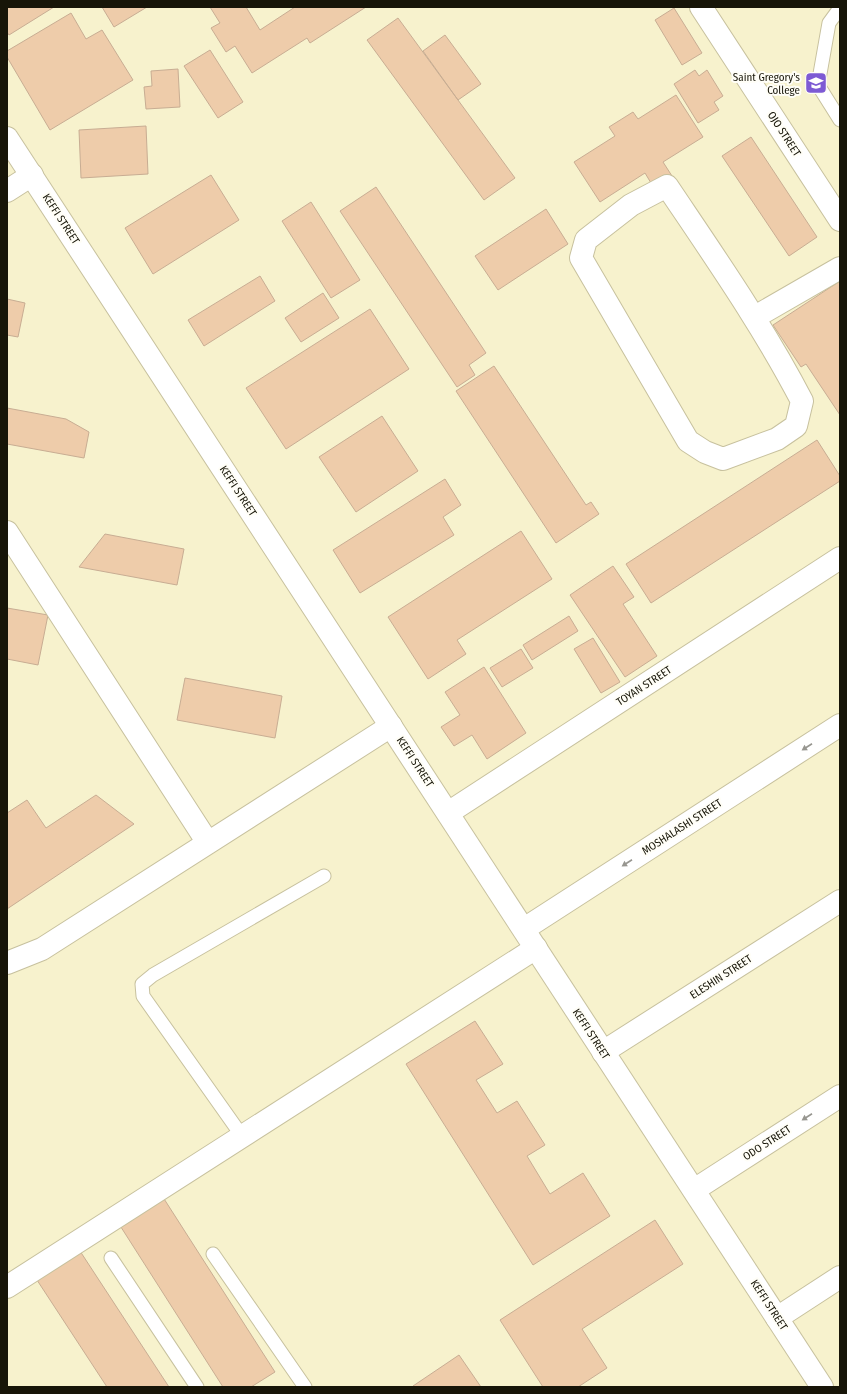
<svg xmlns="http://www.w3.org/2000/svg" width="847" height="1394" font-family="'Fira Sans Condensed',sans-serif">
<rect width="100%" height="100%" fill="#f7f2cd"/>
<path fill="#eca" stroke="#c8ad93" d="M7 7H54L9 35 7 32Z
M102 7H147L114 27Z
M210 7H246L260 30 295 7H366L310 43 307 38 252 73 235 46 226 52 211 28 220 23Z
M674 8 702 53 682 65 655 20Z
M71 13 86 39 102 30 133 80 50 130 7 57V51Z
M398 18 515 178 484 200 367 40Z
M445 35 481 84 458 100 423 51Z
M210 50 243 102 218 118 184 66Z
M178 69 180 107 146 109 144 87 152 86 151 71Z
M695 70 699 76 707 70 723 96 714 102 719 110 698 123 674 84Z
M676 95 703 137 663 162 672 176 654 188 645 173 600 202 574 162 615 136 609 127 633 112 638 119Z
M146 126 148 174 81 178 79 130Z
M751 137 817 237 789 256 722 156Z
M211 175 239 220 153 274 125 228Z
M376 187 486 353 469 365 475 375 457 387 340 211Z
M311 202 360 280 331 298 282 221Z
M546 209 568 244 498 290 475 256Z
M260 276 275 301 204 346 188 320Z
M840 281V415L806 364 801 367 773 325Z
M323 293 339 318 301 342 285 318Z
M7 299 25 303 18 337 7 335Z
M370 309 409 369 286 449 246 388Z
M494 366 586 505 591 502 599 514 556 543 456 391Z
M7 408 66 419 89 432 84 458 7 444Z
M382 416 418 471 356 512 319 457Z
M817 440 840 476V481L651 603 626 564Z
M445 479 461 505 443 517 454 535 360 593 333 550Z
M521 531 552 579 457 640 466 654 428 679 388 617Z
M105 534 184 549 177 585 79 567Z
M613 566 634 597 623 604 657 656 625 677 570 595Z
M7 608 48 615 38 665 7 659Z
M569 616 578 631 532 660 523 645Z
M593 638 620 682 601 693 574 649Z
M521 649 533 668 502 687 490 668Z
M484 667 526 733 487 759 472 735 454 746 441 727 460 715 445 692Z
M185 678 282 696 275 738 177 720Z
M96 795 134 824 7 909V813L27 800 46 828Z
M475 1021 503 1064 476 1080 497 1113 517 1101 545 1145 527 1156 550 1194 583 1173 610 1216 533 1265 406 1064Z
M159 1191 275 1372 251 1387H223L119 1224Z
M655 1220 683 1264 582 1329 607 1368 578 1387H543L500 1320Z
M78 1248 169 1387H107L35 1277Z
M459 1355 481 1387H413V1386Z"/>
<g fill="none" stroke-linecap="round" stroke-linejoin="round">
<g stroke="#c7c19e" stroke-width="15">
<path id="lane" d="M840 8 829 23 818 85 840 120
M242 1136 143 996 142 984 153 975 324 876
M213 1254 305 1387
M111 1258 197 1387"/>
</g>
<g stroke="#c7c19e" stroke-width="24">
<path id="street" d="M701 7 840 220
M667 186C714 256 763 326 802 401L796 426 777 439 723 459 705 452 688 441 581 258 586 240 631 205Z
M7 191 32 175
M755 317 840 268
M7 532 208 843
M448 813 840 558
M524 929 840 725
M7 963 42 949 391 726
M603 1052 840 901
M694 1190 840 1096
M7 1287 536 948
M777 1318 840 1277"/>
</g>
<g stroke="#c7c19e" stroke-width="24">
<path id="secondary" d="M7 138 822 1387"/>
</g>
<use href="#lane" stroke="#fff" stroke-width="13"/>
<use href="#street" stroke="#fff" stroke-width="22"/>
<use href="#secondary" stroke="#fff" stroke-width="22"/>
</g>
<defs><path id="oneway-solid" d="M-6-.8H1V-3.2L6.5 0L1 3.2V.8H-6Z"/></defs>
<g fill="#979690">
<use href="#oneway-solid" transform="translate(807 747) rotate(147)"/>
<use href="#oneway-solid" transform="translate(627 863) rotate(147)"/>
<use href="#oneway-solid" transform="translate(807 1117) rotate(147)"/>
</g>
<defs>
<g id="university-square" transform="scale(1.15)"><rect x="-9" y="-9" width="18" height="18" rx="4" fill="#7d5ad4" stroke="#fffef7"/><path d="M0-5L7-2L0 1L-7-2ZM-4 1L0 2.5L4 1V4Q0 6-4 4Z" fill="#fff"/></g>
</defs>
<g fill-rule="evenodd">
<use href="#university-square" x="816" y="83"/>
</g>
<g text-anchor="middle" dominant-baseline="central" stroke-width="4" stroke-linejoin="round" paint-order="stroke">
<g font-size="11" fill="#171508" stroke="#fffef7" text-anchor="end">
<text x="800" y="77">Saint Gregory's<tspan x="800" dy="13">College</tspan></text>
</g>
<g font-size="11" fill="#171508" stroke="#fffef7">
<text transform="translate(784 134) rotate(57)">OJO STREET</text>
<text transform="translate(61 219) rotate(57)">KEFFI STREET</text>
<text transform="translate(238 491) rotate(57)">KEFFI STREET</text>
<text transform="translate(644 686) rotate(-33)">TOYAN STREET</text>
<text transform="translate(415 762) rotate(57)">KEFFI STREET</text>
<text transform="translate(682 827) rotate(-33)">MOSHALASHI STREET</text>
<text transform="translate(721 977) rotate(-33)">ELESHIN STREET</text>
<text transform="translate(591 1034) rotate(57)">KEFFI STREET</text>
<text transform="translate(767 1143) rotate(-33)">ODO STREET</text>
<text transform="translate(769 1305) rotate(57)">KEFFI STREET</text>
</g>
</g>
<rect width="847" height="1394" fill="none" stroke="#171508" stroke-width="16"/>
</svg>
